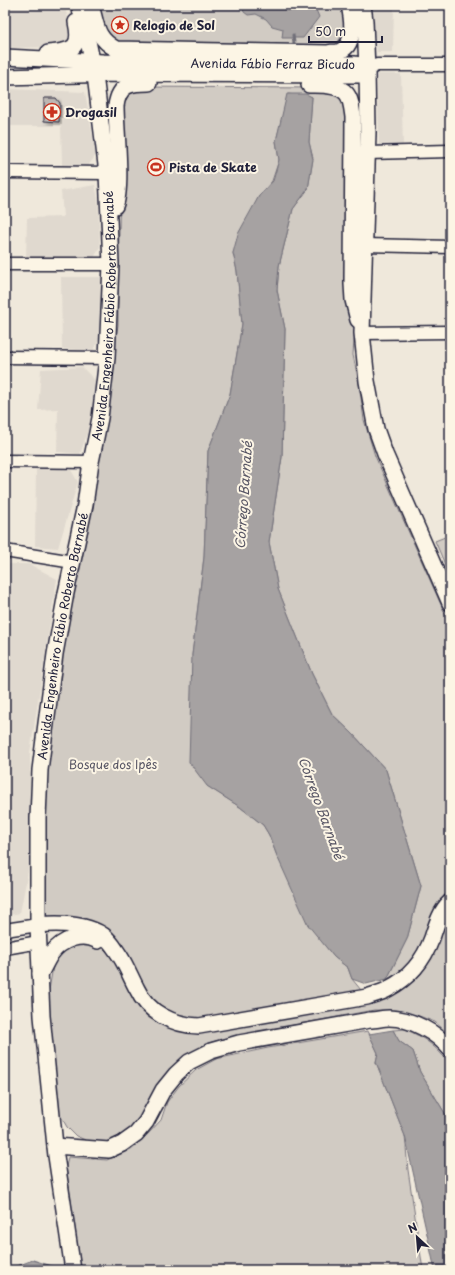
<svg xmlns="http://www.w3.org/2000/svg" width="455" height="1275" font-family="'Playpen Sans',sans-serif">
<defs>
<filter id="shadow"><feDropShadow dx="3.5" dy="3.5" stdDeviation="2" flood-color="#0004"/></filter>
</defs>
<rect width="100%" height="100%" fill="#efe8db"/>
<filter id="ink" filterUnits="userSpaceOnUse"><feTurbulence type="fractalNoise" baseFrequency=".025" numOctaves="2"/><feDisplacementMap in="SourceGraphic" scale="8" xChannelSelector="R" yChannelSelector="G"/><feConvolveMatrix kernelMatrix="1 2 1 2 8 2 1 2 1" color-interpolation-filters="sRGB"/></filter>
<g filter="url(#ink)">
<path fill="#e0d9cf" d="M5 5H64L73 35 62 47 5 48Z
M371 5H394L393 52H377Z
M377 74H401L403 146 379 145Z
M5 89 85 92 96 155 88 166 62 165 61 126H5Z
M95 185 98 198 100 247 94 258H26L27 218 63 217 61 191Z
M61 277H101V336L93 351 62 349Z
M82 367 97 382 92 420 80 454 57 452 58 409 38 410 41 369Z
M36 467 71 470 78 482 58 548 35 546Z
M5 564H29L57 579 30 753 31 856 20 913 5 916Z"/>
<path fill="#d1cbc3" stroke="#7a767f" d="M95 5H344C345 24 348 32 333 47L119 42 109 38Z
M135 87 319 88C334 91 340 93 346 108L355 323 353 355 359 383 364 420 375 456 450 625V893L445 897 417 953 405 969 387 979 407 939 421 886 386 770 352 733 332 714 312 674 278 589 269 542 282 457 285 329 277 290 279 266 293 209 308 189 313 159 309 142 312 97 288 94 276 141 279 160 272 181 259 196 233 253 237 271 242 324 230 394 208 451 204 557 192 655 207 786 240 807 263 825 269 835 277 856 324 944 334 957 348 968 352 979 361 990 301 1002 196 1019 174 1015 158 1004 147 991 135 967 125 952 44 917 43 877 46 784 60 652 99 459 118 325V276L122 104 130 91Z
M450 535V576L435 541Z
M450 912V1035L435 1022 419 1016 400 1011 374 1010 230 1037 205 1044 174 1066 160 1080 143 1114 129 1130 109 1142H90L76 1136 67 1127 59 1113 50 1020 49 990 54 961 61 950 79 941 102 947 111 956 122 972 150 1017 169 1028 187 1033 205 1032 405 987 421 974 431 956Z
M405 1029C427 1039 435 1046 450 1064V1145L446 1115 420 1072 413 1051 399 1041 393 1030Z
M368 1031 378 1053 376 1062 405 1136 408 1170 423 1270H81L66 1167 68 1157 107 1160 131 1149 148 1134 161 1120 167 1102 179 1086 196 1070 216 1059 268 1048Z"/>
<path fill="#a6a2a2" stroke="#716f79" d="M242 5H314L319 17 303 38H282L283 29 272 26 266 19 256 14 248 15 244 12Z
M287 94H306L312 97 309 142 313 159 308 189 293 209 279 266 277 290 285 329 282 457 269 542 278 589 312 674 332 714 352 733 386 770 421 886 407 939 387 979 366 984 352 979 348 968 334 957 308 925 277 856 269 835 263 825 240 807 207 786 189 762 192 655 204 557 208 451 230 394 242 324 237 271 233 253 238 234 259 196 273 181 279 160 276 141Z
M393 1030 399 1041 413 1051 420 1072 446 1115 450 1145V1270H435L405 1136 376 1062 378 1053 369 1034Z
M33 1260 58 1268 59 1270H6Z"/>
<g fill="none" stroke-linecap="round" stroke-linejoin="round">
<path stroke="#716f79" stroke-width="3" d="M293 35 294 43"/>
</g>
<path fill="#bcb7b3" stroke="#22223b" filter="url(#shadow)" d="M44 98H56L60 103 59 122 44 121Z"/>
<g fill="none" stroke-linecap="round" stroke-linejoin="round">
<g stroke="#22223b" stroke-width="15">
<path id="minor" d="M367 70 377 65H450
M367 153 450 151
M5 172 107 173
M365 245 450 247
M5 264H111
M362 333 450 332
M5 357 107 358
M5 461 91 462
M5 551 73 562
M5 930 38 925
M5 948 39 942"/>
</g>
<g stroke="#22223b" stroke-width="18">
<g id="major">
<path d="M91 5C97 26 96 38 116 49L328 53C331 52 335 52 338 52 357 46 352 19 349 5"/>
<path d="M363 5 365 21 367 70 368 132 362 333 367 381 376 429 385 454 450 603"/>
<path d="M48 53C72 51 82 49 76 22"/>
<path id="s1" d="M5 57 103 62 354 64 360 65 367 70 360 75H354L115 74 5 77"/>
<path d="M309 85C320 85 338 84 346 93 351 98 352 110 353 117L352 284 353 300 358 320"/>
<path d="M115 206C123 188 116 129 116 106 119 84 131 83 149 83"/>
<path d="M38 925C59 923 84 923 103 935 111 941 115 949 120 956 127 967 131 978 137 989 148 1013 173 1025 199 1026L367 997C374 994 382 993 388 989 409 978 424 960 432 938 436 926 440 911 450 902"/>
<path d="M40 974C44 967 47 960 51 954 62 939 82 932 98 941"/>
<path d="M55 1146 109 1150 122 1144 136 1134 146 1122 163 1090 176 1074 189 1062 211 1051 239 1043 370 1020C376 1020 383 1018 389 1018 411 1018 437 1033 450 1049"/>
<path id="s2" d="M73 1270 56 1156 42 1016 38 925V818L40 770 55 654 66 593 85 505 91 462 100 418 107 358 111 264 107 173 95 75 88 41 79 5"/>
</g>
</g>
<use href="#minor" stroke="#fcf5e5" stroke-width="12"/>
<use href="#major" stroke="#fcf5e5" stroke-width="15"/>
</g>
</g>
<defs>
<g id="sight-ring" transform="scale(0.9)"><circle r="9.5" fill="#fcf5e5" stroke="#c8321e" stroke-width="1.5"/><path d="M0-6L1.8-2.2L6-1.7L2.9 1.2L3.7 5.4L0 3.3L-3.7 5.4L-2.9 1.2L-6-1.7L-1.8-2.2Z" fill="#c8321e"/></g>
<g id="pharmacy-ring" transform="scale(0.9)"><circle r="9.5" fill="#fcf5e5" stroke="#c8321e" stroke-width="1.5"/><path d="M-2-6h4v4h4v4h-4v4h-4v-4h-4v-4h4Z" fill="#c8321e"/></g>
<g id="stadium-ring" transform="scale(0.9)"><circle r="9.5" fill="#fcf5e5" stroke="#c8321e" stroke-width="1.5"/><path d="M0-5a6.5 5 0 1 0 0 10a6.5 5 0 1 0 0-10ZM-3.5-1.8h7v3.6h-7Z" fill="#c8321e"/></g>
</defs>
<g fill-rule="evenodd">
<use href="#sight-ring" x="120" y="25"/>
<use href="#pharmacy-ring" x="52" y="112"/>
<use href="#stadium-ring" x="156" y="167"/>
</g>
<g text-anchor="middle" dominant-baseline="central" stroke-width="4" stroke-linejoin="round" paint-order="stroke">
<g font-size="12" font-weight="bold" fill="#22223b" stroke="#fcf5e5" text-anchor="start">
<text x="133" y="25">Relogio de Sol</text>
<text x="65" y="112">Drogasil</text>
<text x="169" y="167">Pista de Skate</text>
</g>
<g font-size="12" fill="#22223b" stroke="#fcf5e5">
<text stroke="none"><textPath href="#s1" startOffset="268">Avenida Fábio Ferraz Bicudo</textPath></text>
<text stroke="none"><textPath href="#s2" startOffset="962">Avenida Engenheiro Fábio Roberto Barnabé</textPath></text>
<text stroke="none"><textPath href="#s2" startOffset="638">Avenida Engenheiro Fábio Roberto Barnabé</textPath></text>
</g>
<g font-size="12" fill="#575564" stroke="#fcf5e5">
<text x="113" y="764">Bosque dos Ipês</text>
</g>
<g font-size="13" font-style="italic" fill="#575564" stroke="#fcf5e5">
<text transform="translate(243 495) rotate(-86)">Córrego Barnabé</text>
<text transform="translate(322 808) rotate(70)">Córrego Barnabé</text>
</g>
</g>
<rect width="455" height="1275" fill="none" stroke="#fcf5e5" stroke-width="20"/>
<rect x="10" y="10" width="435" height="1255" fill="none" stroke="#22223b" stroke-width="1.5" filter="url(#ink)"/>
<g transform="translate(417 1237) rotate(334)" stroke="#fcf5e5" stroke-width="3" paint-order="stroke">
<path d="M0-3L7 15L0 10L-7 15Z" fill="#22223b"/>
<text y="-6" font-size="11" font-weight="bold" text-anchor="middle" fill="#22223b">N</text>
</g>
<path d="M309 36v6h73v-6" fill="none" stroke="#22223b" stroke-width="2"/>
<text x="315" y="36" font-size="12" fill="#22223b" stroke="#fcf5e5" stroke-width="3" paint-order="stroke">50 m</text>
</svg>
